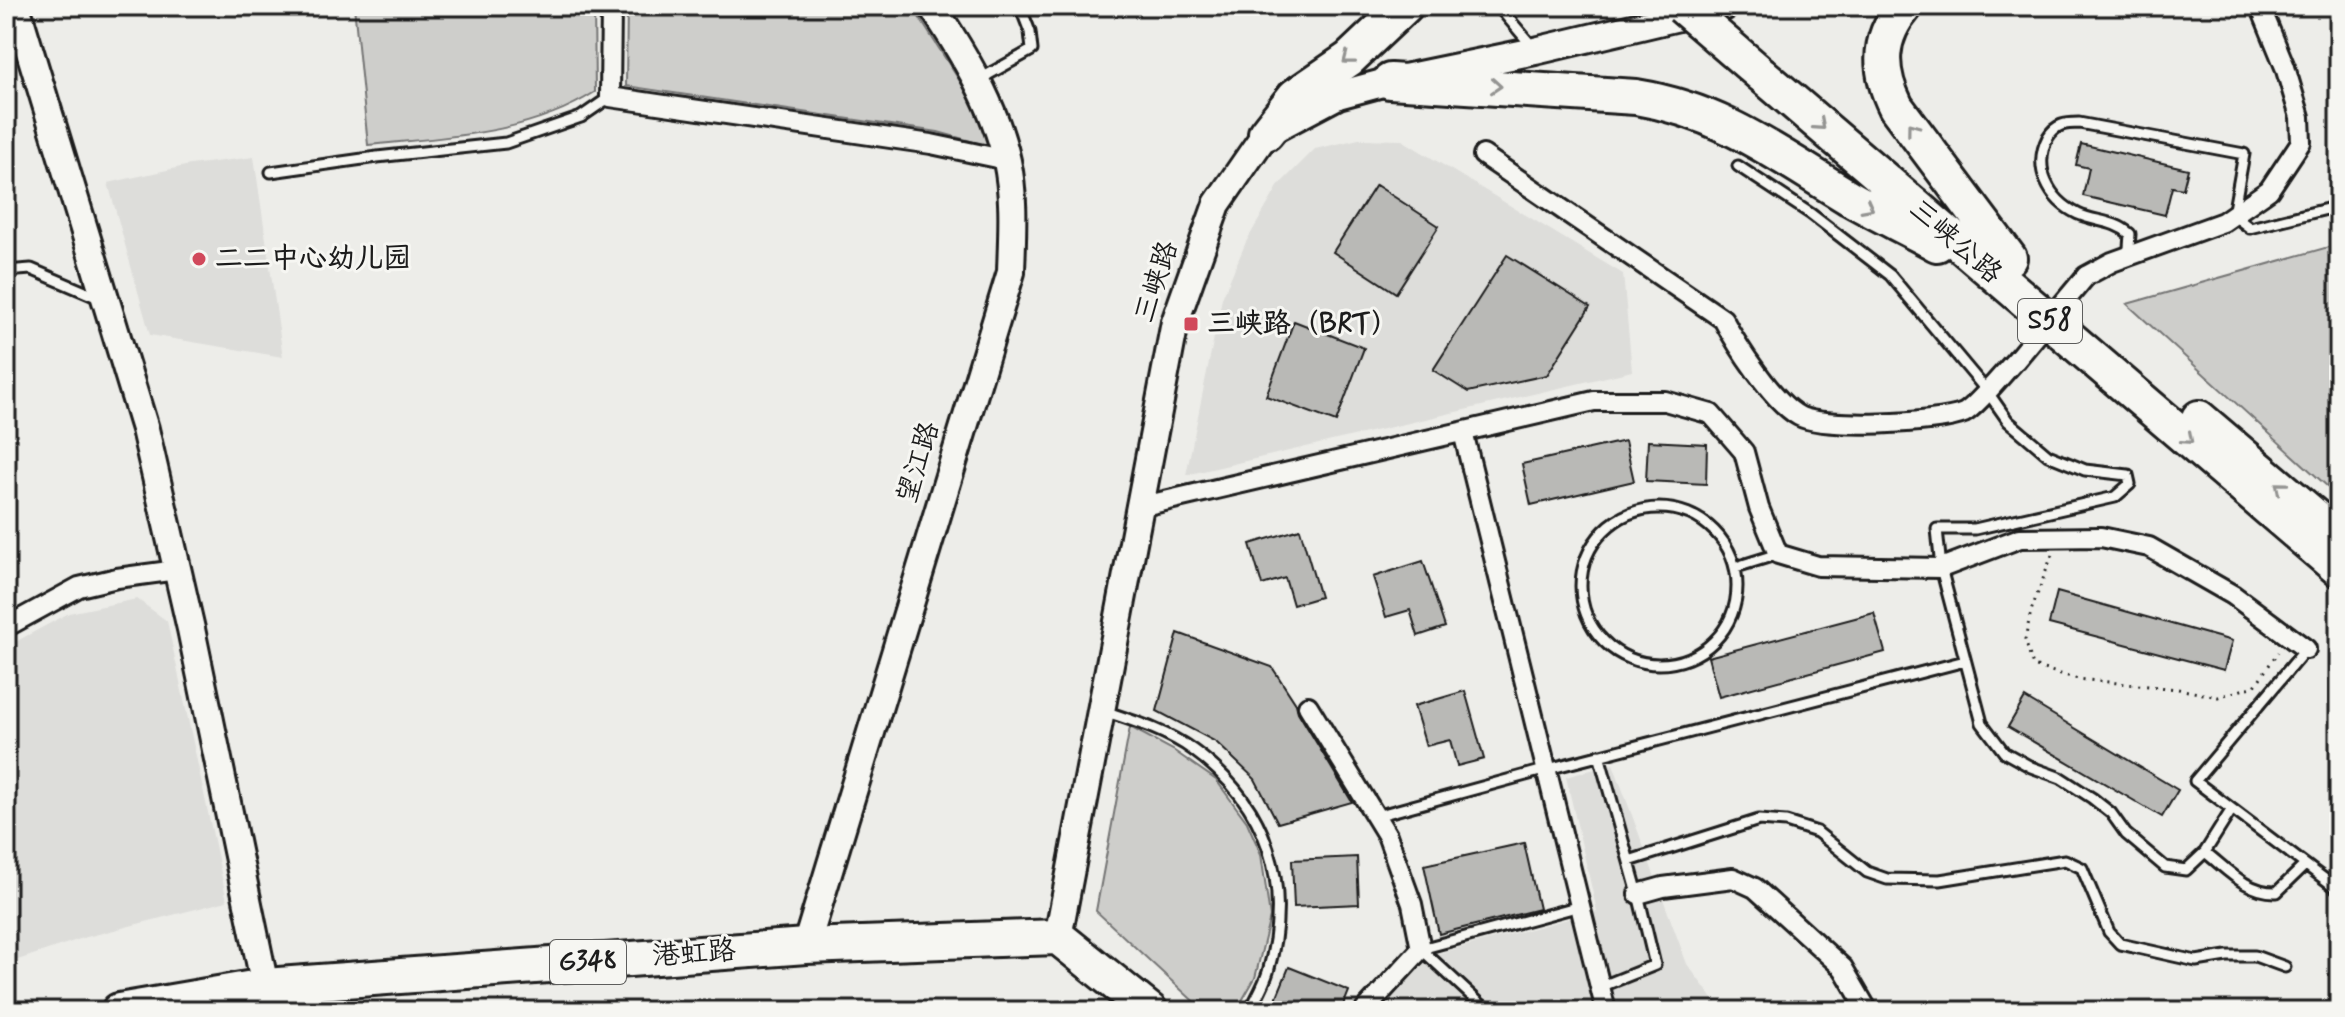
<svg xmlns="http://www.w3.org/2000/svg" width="2345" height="1017" font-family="Mynerve,'LXGW WenKai TC',sans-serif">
<rect width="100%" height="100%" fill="#edede9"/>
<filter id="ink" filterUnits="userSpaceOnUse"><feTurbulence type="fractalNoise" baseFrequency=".0125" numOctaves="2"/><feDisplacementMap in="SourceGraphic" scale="16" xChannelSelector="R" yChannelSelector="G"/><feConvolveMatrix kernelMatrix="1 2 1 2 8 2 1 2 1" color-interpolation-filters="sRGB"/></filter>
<g filter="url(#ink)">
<path fill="#ddddda" d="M1359 139 1402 140 1623 274 1632 371 1186 475 1222 298 1246 242 1279 185 1315 149Z
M254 157 283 357 150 335 108 183 190 165Z
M137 599 167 621 227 901 83 938 6 964V647L69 613Z
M1613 764 1687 964 1716 1003 1708 1011H1376L1422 961 1436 954 1597 911 1566 777Z"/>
<path fill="#cececb" stroke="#757574" stroke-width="2" d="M354 6H594L595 92C528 135 445 137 368 145Z
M627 6H912L998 141 996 148 938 132 626 86Z
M2339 244V497L2127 304Z
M1130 727 1173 750 1216 780 1247 822 1261 854 1270 917 1255 978 1236 1011H1204L1096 911Z"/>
<path fill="#b9b9b6" stroke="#1c1c1c" stroke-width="2" d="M2081 144 2188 169 2183 189 2172 187 2165 215 2083 196 2089 168 2076 165Z
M1376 185 1439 226 1396 293 1333 252Z
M1507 255 1590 307 1547 375 1468 392 1433 370Z
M1294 321 1364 348 1336 422 1266 396Z
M1625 441 1634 481 1531 505 1522 464Z
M1648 441 1707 444 1706 484 1646 481Z
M1300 529 1320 597 1293 605 1285 578 1262 585 1250 544Z
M1423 561 1445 627 1418 636 1410 610 1386 617 1373 577Z
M2057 592 2232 641 2224 670 2049 624Z
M1874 613 1885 652 1719 697 1708 657Z
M1178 633 1272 667 1296 704 1298 712 1352 802 1278 823 1255 779 1216 742 1157 711Z
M1465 691 1484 759 1457 766 1450 740 1426 746 1414 706Z
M2025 698 2178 790 2162 817 2008 727Z
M1524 843 1539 909 1439 934 1424 865Z
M1357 857 1359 904 1294 907 1292 860Z
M1289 967 1349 991 1341 1011H1271Z"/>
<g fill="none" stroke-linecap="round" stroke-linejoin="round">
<g stroke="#1c1c1c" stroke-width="15">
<path id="lane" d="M1498 6 1532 46
M980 79 1032 50 1030 32 1020 6
M1738 166 1811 214 1890 275 1987 391 2008 421 2048 455 2085 470 2128 475 2130 484 2115 497 1975 529H1937L1941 568 1982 723 2004 752 2031 767 2061 778 2092 798 2111 813 2126 834 2165 867 2186 870 2205 852C2228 870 2247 893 2277 892L2305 865
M271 172 377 157 506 143 581 117 610 97
M2126 255 2129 248 2130 234C2114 220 2096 222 2078 214 2049 200 2032 168 2048 137 2056 124 2065 123 2079 123L2244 154 2233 215 2250 228 2339 206
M6 271 31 269 99 298
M1581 586a78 78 0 1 1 156 0a78 78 0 1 1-156 0Z
M1736 567 1778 554
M2306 649 2195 781 2339 890
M1104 711C1134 721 1167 731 1193 750 1268 804 1293 884 1268 972 1264 985 1256 998 1250 1011
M1599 755 1638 894 1655 965 1600 987
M1376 816 1544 770 1965 661
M2205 852 2232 809
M1629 861 1759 820 1786 822 1817 832 1867 872 1887 879 1940 880 2065 860 2082 868 2109 932 2120 944 2196 961 2227 956H2255L2285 967
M1421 949 1580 906
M1421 949 1488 1011"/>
</g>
<g stroke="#1c1c1c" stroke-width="24">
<path id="street" d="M611 6 610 97 931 144 1007 160
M1483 155 1723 319C1736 344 1773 402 1799 416 1823 429 1938 424 1964 413 1976 407 2005 371 2016 360
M2086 276 2112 262 2223 222 2269 190 2301 142 2300 117 2285 67 2260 6
M1463 432 1606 1011
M1139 507 1594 401H1665L1711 414 1744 452 1759 508 1778 554 1818 566 1941 568 2020 538 2101 537 2149 547 2233 595 2306 649
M6 627 79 587 117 578 177 570
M1308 706 1387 835 1412 904 1421 949 1364 1011
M1638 894 1663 887 1733 878 1755 888 1843 968 1868 1011"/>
</g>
<g stroke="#1c1c1c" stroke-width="32">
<path id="secondary" d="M16 6 145 429 191 629 265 986
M1058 937 1175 322 1217 204 1266 133 1338 95 1390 81 1535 51 1725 6
M806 946 1011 272C1012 235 1015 198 1007 161 995 105 963 53 932 6"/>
</g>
<g stroke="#1c1c1c" stroke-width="40">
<path id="highway" d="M1905 6C1877 38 1878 71 1896 107L2009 258
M1761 74 2339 569
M1390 81 1636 97C1722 111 1777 154 1850 198 1878 214 1908 228 1937 244
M1266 133 1295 96 1349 59 1405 6
M2199 418 2339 537
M119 1011 265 986 806 946 1058 937 1150 1011"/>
</g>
<path stroke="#1c1c1c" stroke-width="3" stroke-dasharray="2 6" stroke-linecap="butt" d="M2052 555 2031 611 2025 640 2033 666 2078 679 2178 689 2218 697 2255 686 2278 652"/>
<use href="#lane" stroke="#f6f6f2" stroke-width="9"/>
<use href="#street" stroke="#f6f6f2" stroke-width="18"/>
<use href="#secondary" stroke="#f6f6f2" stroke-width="26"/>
<use href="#highway" stroke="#f6f6f2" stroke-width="34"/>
<g stroke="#1c1c1c" stroke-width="24" stroke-linecap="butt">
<path id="street-bridge" d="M2016 360 2086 276"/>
</g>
<g stroke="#1c1c1c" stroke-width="40" stroke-linecap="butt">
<path id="highway-bridge" d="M1682 6 1761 74"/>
</g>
<use href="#street-bridge" stroke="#f6f6f2" stroke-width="18"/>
<use href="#highway-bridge" stroke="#f6f6f2" stroke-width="34"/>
</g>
<defs><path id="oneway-chevron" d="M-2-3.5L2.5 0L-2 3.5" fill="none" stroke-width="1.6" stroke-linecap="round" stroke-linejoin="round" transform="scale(2)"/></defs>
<g stroke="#949492">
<use href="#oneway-chevron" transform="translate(1348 59) rotate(142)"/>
<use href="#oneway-chevron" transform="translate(1496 86) rotate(4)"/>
<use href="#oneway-chevron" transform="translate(1820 125) rotate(41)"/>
<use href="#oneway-chevron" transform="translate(1912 128) rotate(-127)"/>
<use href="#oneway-chevron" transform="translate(1868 207) rotate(28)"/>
<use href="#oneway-chevron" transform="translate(2188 439) rotate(41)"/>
<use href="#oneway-chevron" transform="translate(2280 487) rotate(-140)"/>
</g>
</g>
<g fill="#d1495b" stroke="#f6f6f2" stroke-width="3">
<circle cx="199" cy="259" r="8"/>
<rect x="1183" y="316" width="16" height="16" rx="4"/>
</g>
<g text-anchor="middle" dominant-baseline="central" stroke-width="6" stroke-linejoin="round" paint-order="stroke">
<g fill="#f6f6f2" stroke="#5d5d5c" stroke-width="2">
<rect x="2018" y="299" width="64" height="44" rx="6"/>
<rect x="550" y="940" width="76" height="44" rx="6"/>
</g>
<g font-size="26" font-weight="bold" fill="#1c1c1c">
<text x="2050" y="321">S58</text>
<text x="588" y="962">G348</text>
</g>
<g font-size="28" fill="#1c1c1c" stroke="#f6f6f2">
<text transform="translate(1955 242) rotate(41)">三峡公路</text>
<text transform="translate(1157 282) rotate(-72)">三峡路</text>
<text transform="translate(919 463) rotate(-73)">望江路</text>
<text transform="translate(694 954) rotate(-4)">港虹路</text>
</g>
<g font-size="28" font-weight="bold" fill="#1c1c1c" stroke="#f6f6f2" text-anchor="start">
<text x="215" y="259">二二中心幼儿园</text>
<text x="1207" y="324">三峡路（BRT）</text>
</g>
</g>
<rect width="2345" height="1017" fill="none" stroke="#f6f6f2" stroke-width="32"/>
<rect x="16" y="16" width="2313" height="985" fill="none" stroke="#1c1c1c" stroke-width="3" filter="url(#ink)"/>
</svg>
